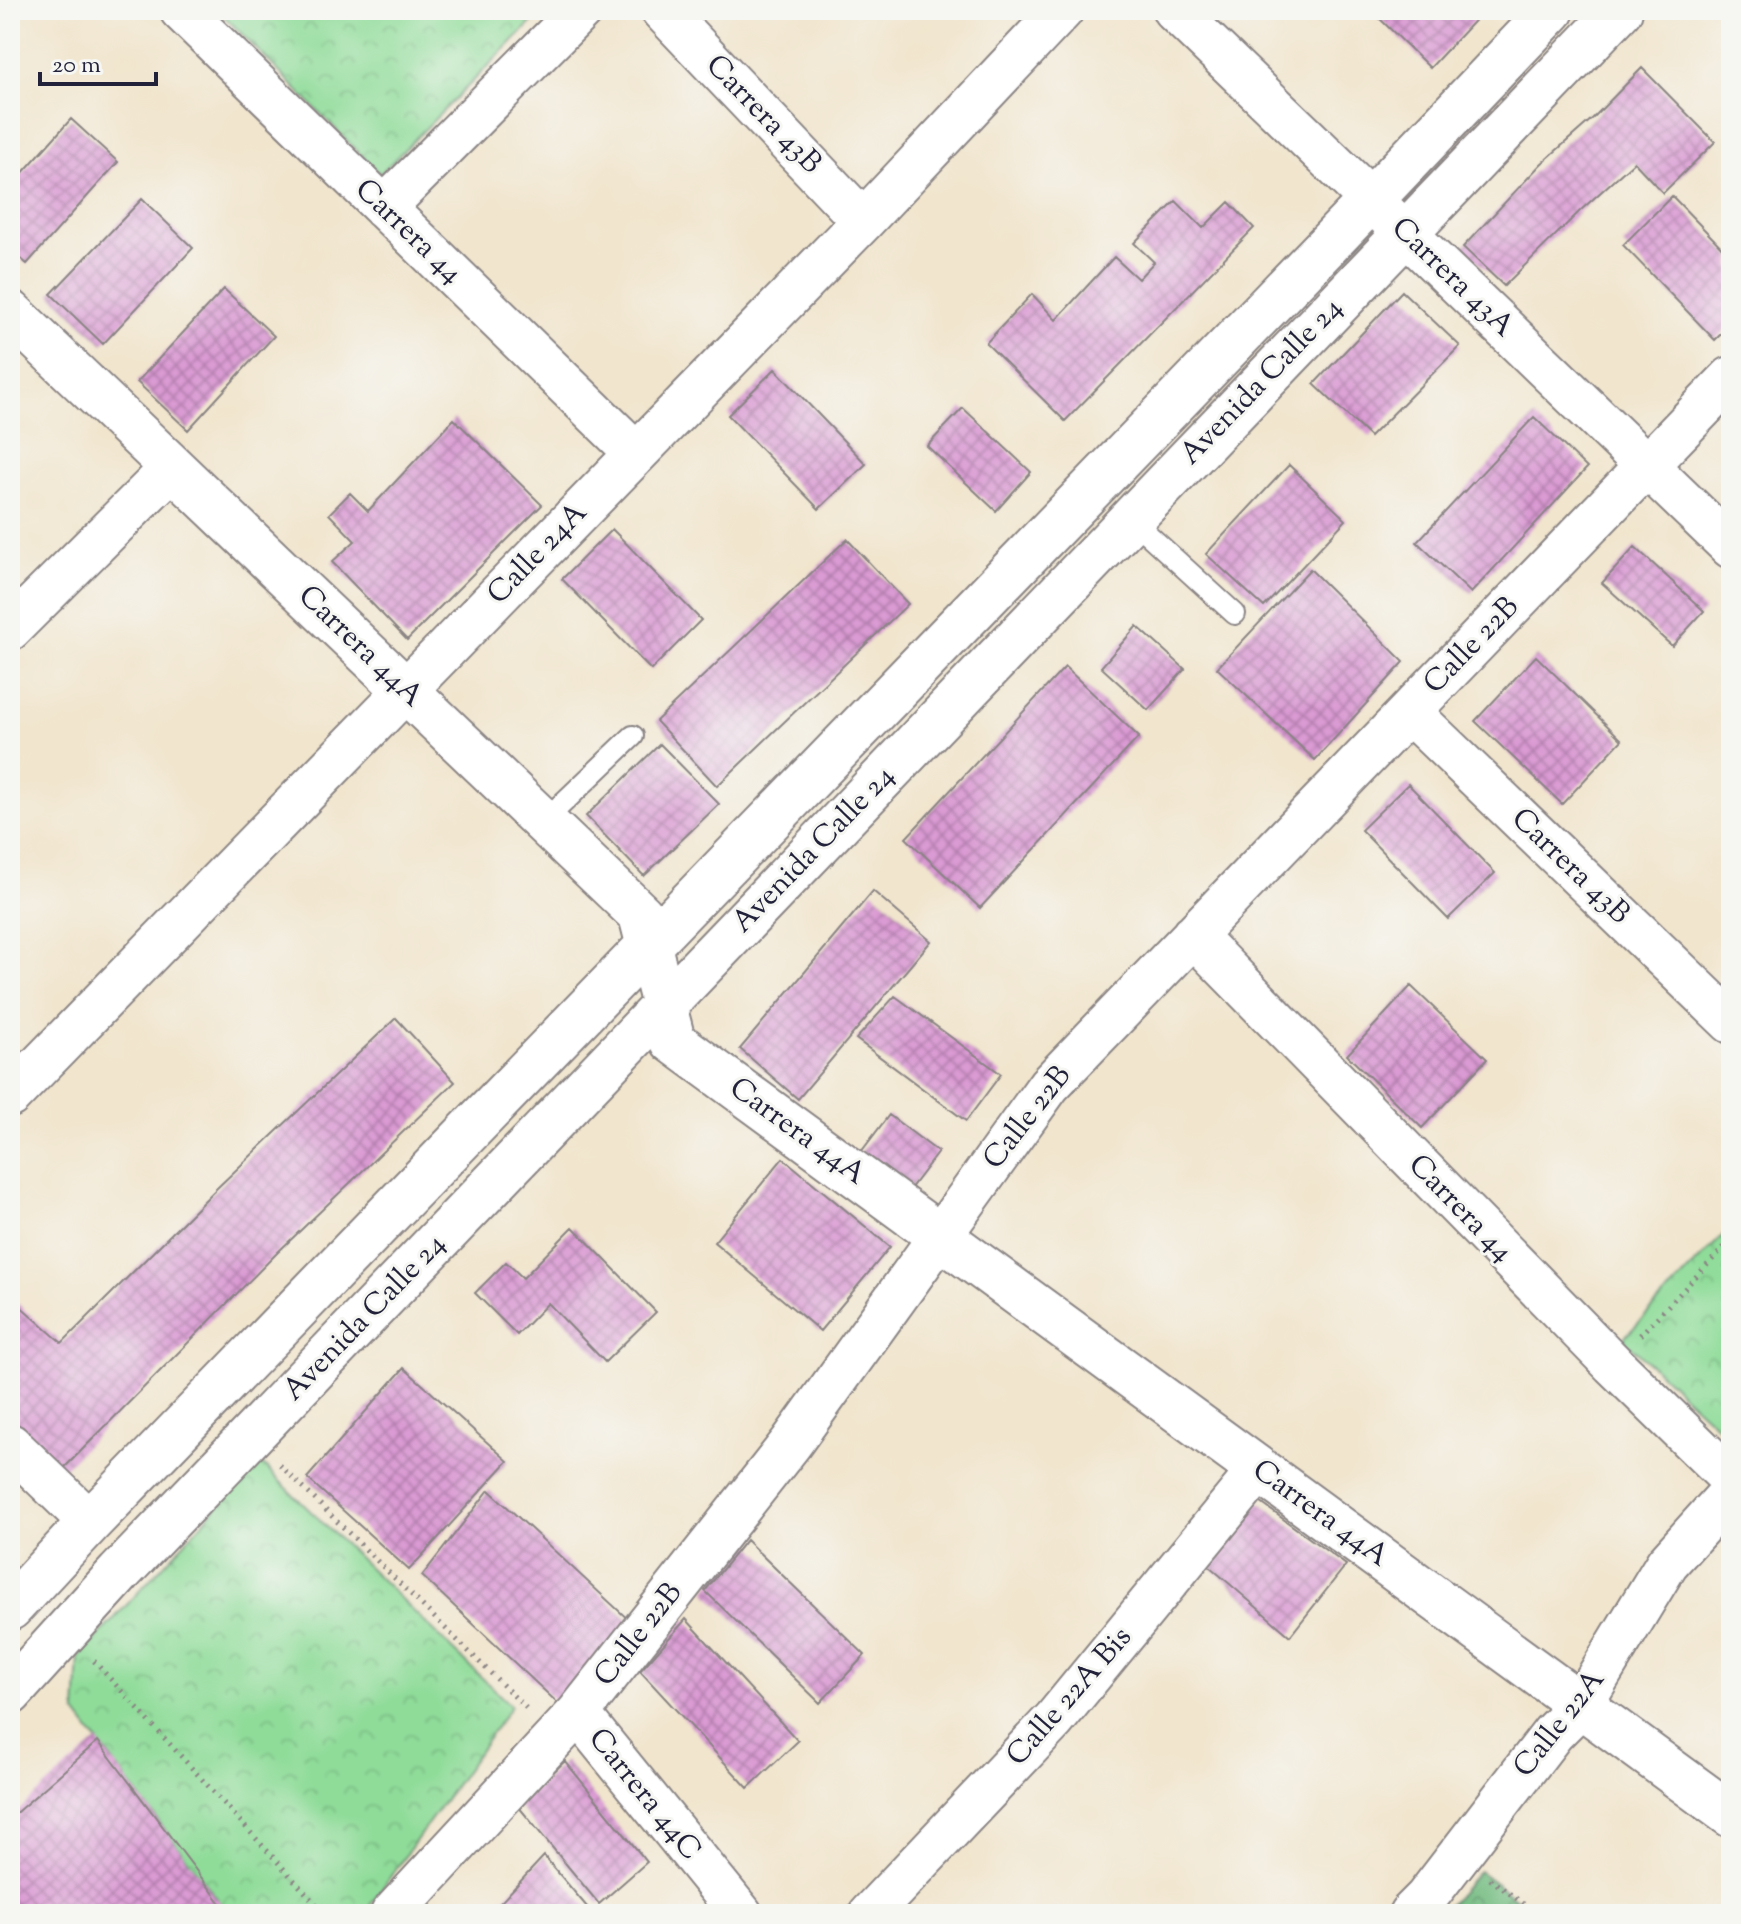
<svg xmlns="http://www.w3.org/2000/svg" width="1741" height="1924" font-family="'Sorts Mill Goudy',serif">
<defs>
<pattern id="forest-crowns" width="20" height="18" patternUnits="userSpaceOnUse" patternTransform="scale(2)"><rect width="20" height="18" fill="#73bc81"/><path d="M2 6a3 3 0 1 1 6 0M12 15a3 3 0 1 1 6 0" fill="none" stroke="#5e986b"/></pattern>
<pattern id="park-crowns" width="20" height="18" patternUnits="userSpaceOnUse" patternTransform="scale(2)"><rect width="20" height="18" fill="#8fdc99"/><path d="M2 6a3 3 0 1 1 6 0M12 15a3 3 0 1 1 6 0" fill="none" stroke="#7bbc85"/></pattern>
<pattern id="building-cross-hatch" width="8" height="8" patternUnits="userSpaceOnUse" patternTransform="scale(2)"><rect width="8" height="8" fill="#da9ad3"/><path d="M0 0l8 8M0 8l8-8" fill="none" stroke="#b07dac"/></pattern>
</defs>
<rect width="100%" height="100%" fill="#f6f6f2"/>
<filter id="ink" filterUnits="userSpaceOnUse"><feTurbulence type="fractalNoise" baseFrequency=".0125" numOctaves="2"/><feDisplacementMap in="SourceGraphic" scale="16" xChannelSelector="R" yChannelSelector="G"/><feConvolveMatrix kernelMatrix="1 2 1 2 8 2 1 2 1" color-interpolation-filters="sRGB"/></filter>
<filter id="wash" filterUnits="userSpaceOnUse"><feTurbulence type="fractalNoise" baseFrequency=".006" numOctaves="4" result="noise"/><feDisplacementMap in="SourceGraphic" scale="32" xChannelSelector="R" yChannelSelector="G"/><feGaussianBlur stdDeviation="1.8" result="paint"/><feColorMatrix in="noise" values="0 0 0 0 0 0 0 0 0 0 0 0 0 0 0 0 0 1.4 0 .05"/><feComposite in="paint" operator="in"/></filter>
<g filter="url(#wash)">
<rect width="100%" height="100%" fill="#f1e5cd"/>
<path fill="url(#forest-crowns)" stroke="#4a6f5e" stroke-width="2" d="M1479 1871 1537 1914H1441Z"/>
<path fill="url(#park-crowns)" stroke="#587f6a" stroke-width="2" d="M218 10H544L380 174Z
M1731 1227V1439L1623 1339Z
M259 1461 511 1706 364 1914H229L76 1713 79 1657Z"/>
<g id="blocks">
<path fill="url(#building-cross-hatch)" d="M1371 10H1484L1430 68Z
M1642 68 1715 142 1663 193 1634 162 1581 210 1504 286 1463 247 1541 164 1593 118Z
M71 119 118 162 27 264 10 249V187Z
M1672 196 1731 257V324L1715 340 1623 245Z
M142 199 193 248 103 344 51 294Z
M1176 201 1203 228 1229 202 1254 228 1065 421 986 343 1032 294 1056 320 1114 257 1138 279 1154 262 1134 243Z
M224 289 274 336 188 430 137 382Z
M1402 291 1460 346 1370 437 1314 384Z
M775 369 866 464 819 509 728 415Z
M963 408 1031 472 996 511 927 446Z
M1534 417 1587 468 1471 593 1417 542Z
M454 419 542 505 407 640 332 562 355 541 329 514 350 493 368 511Z
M1289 465 1346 520 1264 607 1206 554Z
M612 529 701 620 651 670 562 579Z
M847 539 908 604 717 786 656 721Z
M1635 547 1704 611 1672 646 1602 583Z
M1310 569 1404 662 1315 760 1217 668Z
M1137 626 1185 669 1148 710 1101 667Z
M1536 656 1622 740 1562 804 1475 721Z
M1065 667 1139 737 980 908 906 838Z
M660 744 719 804 644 876 586 816Z
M1408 784 1495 873 1448 919 1361 830Z
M873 891 931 941 798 1099 740 1049Z
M1411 986 1487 1059 1422 1128 1347 1055Z
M895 996 1001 1074 966 1121 856 1039Z
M396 1018 455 1082 277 1253 62 1470 10 1423V1297L62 1343 217 1188Z
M889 1115 938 1152 910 1189 861 1152Z
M783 1158 890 1247 820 1331 714 1242Z
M573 1227 656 1312 605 1362 548 1303 517 1335 475 1293 506 1262 523 1278Z
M404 1368 508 1461 409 1570 307 1478Z
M489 1490 631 1622 563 1708 422 1576Z
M1253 1497 1346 1565 1290 1636 1202 1560Z
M746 1540 865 1655 820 1703 705 1591Z
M686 1619 798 1741 748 1788 640 1671Z
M98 1741 229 1914H10V1818Z
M565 1761 647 1862 599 1904 518 1806Z
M544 1856 593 1914H490Z"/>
</g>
</g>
<g filter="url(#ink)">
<use href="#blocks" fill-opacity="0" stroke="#8a8484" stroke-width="2"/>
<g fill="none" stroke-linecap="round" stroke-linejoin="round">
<g stroke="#8a8484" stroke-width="24">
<path id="lane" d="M1131 519 1235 614
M543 822 633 736"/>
</g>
<g stroke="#8a8484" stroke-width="46">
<path id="street" d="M181 10 636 453
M662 10 863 221
M1174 10 1731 547
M384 208 581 10
M10 629 172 468
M1409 712 1731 1022
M1193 935 1613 1364 1731 1479
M10 1096 863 221 1062 10
M10 1445 90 1522
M578 1713 741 1914
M392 1914 578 1713 791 1443 1049 1085 1731 378
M870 1914 1054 1720 1259 1470
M1410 1914 1426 1898 1553 1733 1581 1705 1667 1563 1731 1492"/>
</g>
<g stroke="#8a8484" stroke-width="48">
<path id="secondary" d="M10 312 641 915 673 1041 1731 1815
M10 1608 90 1522 1371 200 1552 10
M10 1693 119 1573 1620 10"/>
</g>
<path stroke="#8a8484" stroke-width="5" stroke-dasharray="2 6" stroke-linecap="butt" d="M1640 1335 1731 1240
M280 1465 526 1708
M94 1661 325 1914
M1490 1879 1537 1914"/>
<use href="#lane" stroke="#fff" stroke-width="20"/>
<use href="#street" stroke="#fff" stroke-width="42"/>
<use href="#secondary" stroke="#fff" stroke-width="44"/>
</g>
</g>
<g text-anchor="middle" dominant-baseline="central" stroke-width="6" stroke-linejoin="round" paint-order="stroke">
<g font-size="30" fill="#22223b" stroke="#f6f6f2">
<text transform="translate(763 115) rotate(46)">Carrera 43B</text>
<text transform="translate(408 232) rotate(44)">Carrera 44</text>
<text transform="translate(1452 278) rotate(44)">Carrera 43A</text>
<text transform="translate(1262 382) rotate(-46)">Avenida Calle 24</text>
<text transform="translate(538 554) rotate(-46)">Calle 24A</text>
<text transform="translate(1472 646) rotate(-46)">Calle 22B</text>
<text transform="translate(360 647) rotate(44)">Carrera 44A</text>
<text transform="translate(814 850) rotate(-46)">Avenida Calle 24</text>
<text transform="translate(1570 867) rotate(44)">Carrera 43B</text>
<text transform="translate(1028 1118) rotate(-52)">Calle 22B</text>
<text transform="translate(797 1132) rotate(36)">Carrera 44A</text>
<text transform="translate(1460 1209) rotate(46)">Carrera 44</text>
<text transform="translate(365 1318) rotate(-46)">Avenida Calle 24</text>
<text transform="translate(1320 1514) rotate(36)">Carrera 44A</text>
<text transform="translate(639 1635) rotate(-52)">Calle 22B</text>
<text transform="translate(1070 1697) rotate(-49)">Calle 22A Bis</text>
<text transform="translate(1560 1724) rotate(-52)">Calle 22A</text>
<text transform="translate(644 1795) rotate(51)">Carrera 44C</text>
</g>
</g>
<rect width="1741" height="1924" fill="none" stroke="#f6f6f2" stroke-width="40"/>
<path d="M40 72v12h116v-12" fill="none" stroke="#22223b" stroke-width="4"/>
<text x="52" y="72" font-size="24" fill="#22223b" stroke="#f6f6f2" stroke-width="6" paint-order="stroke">20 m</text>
</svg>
